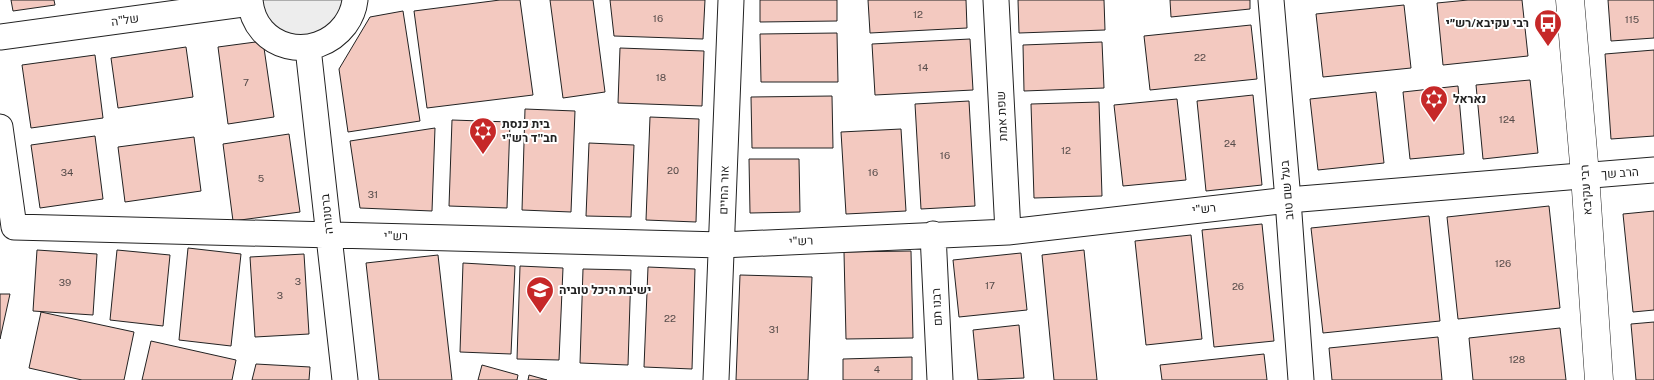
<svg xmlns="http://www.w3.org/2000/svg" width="1654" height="380" font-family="'Public Sans',Heebo,sans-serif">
<rect width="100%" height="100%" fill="#fff"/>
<path fill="#ededed" stroke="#6f6f6f" d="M260 0H345V5L328 30 300 38 273 27 265 16Z"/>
<path fill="#f3c9c0" stroke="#222" d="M11 0H54L55 5 13 11Z
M500 0H520L533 95 427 108 414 11Z
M550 0H593L605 92 563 98Z
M610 0H705L703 39 614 36Z
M760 0H837V21L760 22Z
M868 0H966L967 28 870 33Z
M1018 0H1104L1105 30 1019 33Z
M1170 0H1250V9L1171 17Z
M1468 0H1522L1528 56 1443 65 1437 3Z
M1608 0H1654V38L1611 41Z
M1404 5 1411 68 1323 77 1316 14Z
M403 11 420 121 348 132 339 69 370 17Z
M1251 25 1257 79 1150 90 1144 36Z
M837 33 838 82H761L760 34Z
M970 39 973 90 875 95 872 44Z
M263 41 274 117 228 124 218 47Z
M1102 42 1104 88 1024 91 1023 45Z
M186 47 193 97 118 108 111 58Z
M620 48 704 51 702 106 618 103Z
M1654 50V136L1611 139 1605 54Z
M95 55 103 118 31 128 22 65Z
M1530 80 1538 153 1483 159 1476 85Z
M1458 86 1464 154 1410 159 1403 92Z
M1376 92 1384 163 1318 170 1310 99Z
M1253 95 1262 185 1206 191 1197 101Z
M832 96 833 148H752L751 97Z
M1177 99 1186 180 1123 186 1114 105Z
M969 101 975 206 921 209 915 104Z
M1099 102 1102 196 1034 198 1031 104Z
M525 109 575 111 571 212 522 210Z
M650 117 699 119 696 222 646 220Z
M452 120 510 122 507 208 449 206Z
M435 128 432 211 360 208 350 141Z
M901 129 906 211 846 214 841 132Z
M289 134 300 212 233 221 223 144Z
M95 136 103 199 40 208 31 145Z
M194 137 201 191 125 202 118 147Z
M589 143 634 145 631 217 586 216Z
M749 159H799L800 212 750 213Z
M1549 206 1560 308 1458 319 1447 217Z
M1654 211V310L1633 312 1623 214Z
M1429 216 1440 321 1323 333 1311 228Z
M1262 224 1274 341 1214 347 1202 230Z
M1191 235 1202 339 1146 345 1135 241Z
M188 248 241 254 231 346 179 340Z
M37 250 97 254 93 315 33 311Z
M117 250 170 255 163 326 110 320Z
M1084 250 1097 380H1054L1042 255Z
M911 251 913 338 846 339 844 252Z
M1021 253 1027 310 959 317 953 260Z
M304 254 309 334 255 337 250 257Z
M438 255 452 380H379L366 263Z
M463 263 515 266 511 354 460 352Z
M520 266 563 268 559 360 517 359Z
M648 267 695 269 692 369 644 367Z
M583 269 631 270 628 365 580 363Z
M740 275 812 277 808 380H736Z
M0 294H10L0 339Z
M41 312 134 332 124 380H82L29 368Z
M1654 322V380H1636L1631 324Z
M1019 325 1024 378 978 380 973 330Z
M1560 328 1566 380H1473L1469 338Z
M1438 337 1442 380H1332L1329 348Z
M151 341 236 360 232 380H142Z
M1264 354 1267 380H1162L1160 365Z
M912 357V380H843V359Z
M256 364 310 367 309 380H252Z
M482 365 518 375 517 380H478Z
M529 375 547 380H528Z"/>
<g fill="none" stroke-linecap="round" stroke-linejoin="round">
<g stroke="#222" stroke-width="27">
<path id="minor" d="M250 0C254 50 315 64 345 25 350 18 354 9 355 0
M996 0 1008 232
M1271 0 1288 200 1301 380
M0 37 250 3
M308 48 345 380
M0 127 14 227 722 245 1008 232 1288 200 1654 170
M933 234 940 380
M716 380 731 0"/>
</g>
<g stroke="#222" stroke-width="29">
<path id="tertiary" d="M1570 0 1585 175 1599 380"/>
</g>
<use href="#minor" stroke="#fff" stroke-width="25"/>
<use href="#tertiary" stroke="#fff" stroke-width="28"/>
</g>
<defs>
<g id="bus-pin" transform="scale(1.4375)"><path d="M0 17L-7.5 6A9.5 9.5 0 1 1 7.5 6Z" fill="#c62828" stroke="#fff"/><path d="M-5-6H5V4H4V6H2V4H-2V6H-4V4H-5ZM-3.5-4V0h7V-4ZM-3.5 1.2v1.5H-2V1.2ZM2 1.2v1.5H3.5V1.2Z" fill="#fff"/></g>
<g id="synagogue-pin" transform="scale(1.4375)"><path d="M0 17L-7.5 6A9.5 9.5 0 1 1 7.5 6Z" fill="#c62828" stroke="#fff"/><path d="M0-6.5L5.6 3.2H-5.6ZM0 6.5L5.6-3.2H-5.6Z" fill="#fff"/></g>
<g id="school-pin" transform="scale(1.4375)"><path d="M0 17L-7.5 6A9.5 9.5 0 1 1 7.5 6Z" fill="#c62828" stroke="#fff"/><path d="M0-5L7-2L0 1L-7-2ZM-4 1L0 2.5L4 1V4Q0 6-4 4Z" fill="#fff"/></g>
</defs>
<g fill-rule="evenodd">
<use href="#bus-pin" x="1548" y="23"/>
<use href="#synagogue-pin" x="1434" y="99"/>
<use href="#synagogue-pin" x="483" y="131"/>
<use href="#school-pin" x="540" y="290"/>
</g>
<g text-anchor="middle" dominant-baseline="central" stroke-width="4" stroke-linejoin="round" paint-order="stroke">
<g font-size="10" fill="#564c4a">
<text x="918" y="14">12</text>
<text x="658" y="18">16</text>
<text x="1632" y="19">115</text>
<text x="1200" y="57">22</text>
<text x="923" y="67">14</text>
<text x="661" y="77">18</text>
<text x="246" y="82">7</text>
<text x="1507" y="119">124</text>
<text x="1230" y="143">24</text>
<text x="1066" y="150">12</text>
<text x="945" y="155">16</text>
<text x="673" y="170">20</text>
<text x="67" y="172">34</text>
<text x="873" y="172">16</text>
<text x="261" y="178">5</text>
<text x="373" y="194">31</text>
<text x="1503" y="263">126</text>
<text x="298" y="281">3</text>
<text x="65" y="282">39</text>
<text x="990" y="285">17</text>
<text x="1238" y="286">26</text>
<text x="280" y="295">3</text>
<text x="670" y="318">22</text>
<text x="774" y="329">31</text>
<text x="1517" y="359">128</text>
<text x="877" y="369">4</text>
</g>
<g font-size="12" fill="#222" stroke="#fff">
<text transform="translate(125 20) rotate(-8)">של"ה</text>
<text transform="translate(1002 116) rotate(-93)">שפת אמת</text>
<text transform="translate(1620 173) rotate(-4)">הרב שך</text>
<text transform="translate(724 190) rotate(-88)">אור החיים</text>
<text transform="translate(1287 190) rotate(-95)">בעל שם טוב</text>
<text transform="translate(1586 190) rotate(-94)">רבי עקיבא</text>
<text transform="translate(1204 209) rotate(-6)">רש"י</text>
<text transform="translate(327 214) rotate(-96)">ברטנורה</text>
<text transform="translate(396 236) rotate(1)">רש"י</text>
<text transform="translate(801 241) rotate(-3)">רש"י</text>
<text transform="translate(937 307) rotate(-93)">רבנו תם</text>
</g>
<g font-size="12" font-weight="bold" fill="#222" stroke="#fff" text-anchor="start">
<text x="1529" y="23" text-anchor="end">רבי עקיבא/רש״י</text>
<text x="1453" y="99">נאראל</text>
<text x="502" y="124">בית כנסת<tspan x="502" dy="14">חב"ד רש"י</tspan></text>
<text x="559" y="290">ישיבת היכל טוביה</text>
</g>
</g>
</svg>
